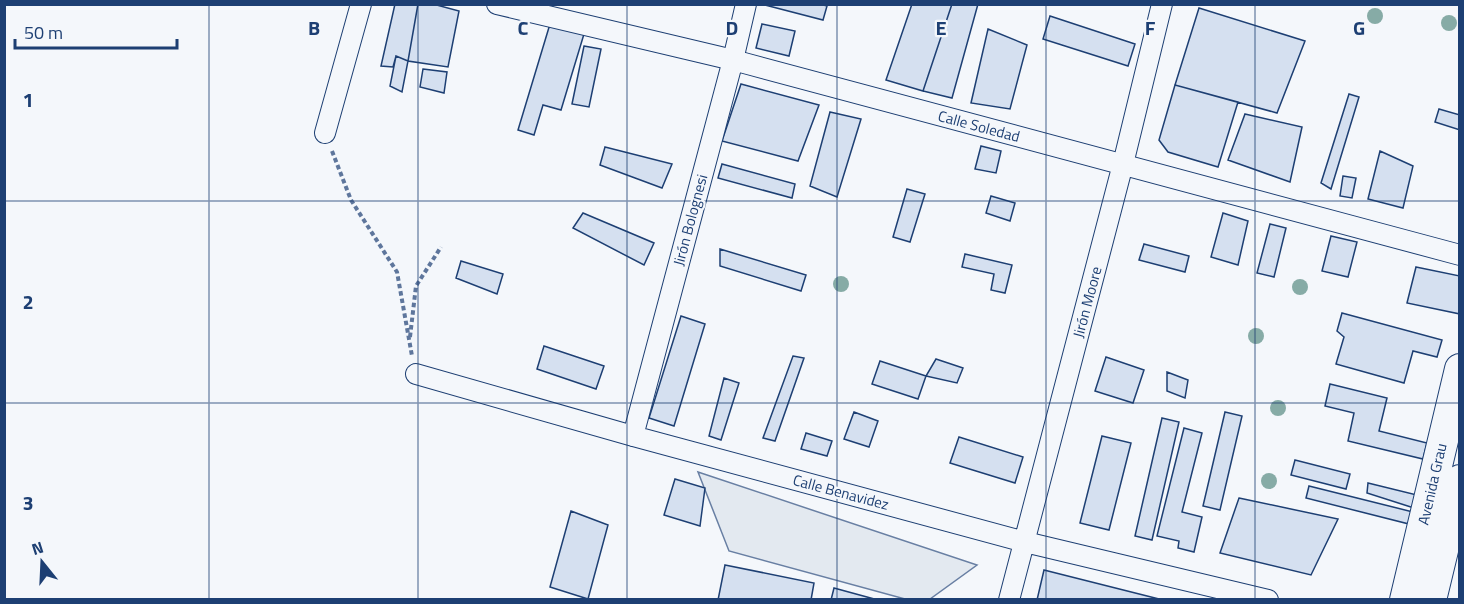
<svg xmlns="http://www.w3.org/2000/svg" width="1464" height="604" font-family="'Titillium Web',sans-serif">
<rect width="100%" height="100%" fill="#f4f7fb"/>
<path fill="#e3e9f0" stroke="#687fa3" stroke-width="1.5" d="M698 472 977 565 930 599H905L729 551Z"/>
<path fill="#d5e0f0" stroke="#1d3f73" stroke-width="1.5" d="M395 4H418L408 61 396 56 393 67 381 66Z
M418 4H433L459 11 448 67 408 61Z
M820 4 827 6 823 20 765 5Z
M912 4H952L923 91 886 80Z
M952 4H978L952 98 923 91Z
M1199 8 1305 41 1277 113 1175 85Z
M1050 16 1135 44 1128 66 1043 39Z
M550 24 584 34 561 110 543 105 534 135 518 130Z
M762 24 795 31 789 56 756 48Z
M988 29 1027 45 1010 109 971 103Z
M584 46 601 49 589 107 572 104Z
M396 56 408 61 402 92 390 86Z
M423 69 447 72 444 93 420 87Z
M741 84 819 105 798 161 722 141Z
M1175 85 1238 102 1218 167 1168 152 1159 140Z
M1349 94 1359 97 1331 189 1321 183Z
M1439 109 1460 115V130L1435 122Z
M830 112 861 119 837 197 810 186Z
M1245 114 1302 127 1290 182 1228 160Z
M981 146 1001 151 996 173 975 169Z
M605 147 672 164 662 188 600 165Z
M1380 151 1413 166 1403 208 1368 199Z
M722 164 795 184 792 198 718 178Z
M1343 176 1356 178 1352 198 1340 196Z
M907 189 925 194 910 242 893 237Z
M991 196 1015 203 1010 221 986 213Z
M583 213 654 243 644 265 573 228Z
M1223 213 1248 221 1238 265 1211 257Z
M1270 224 1286 228 1274 277 1257 273Z
M1331 236 1357 242 1348 277 1322 271Z
M1144 244 1189 256 1185 272 1139 260Z
M720 249 806 275 801 291 720 266Z
M965 254 1012 265 1005 293 991 290 994 274 962 267Z
M461 261 503 274 497 294 456 278Z
M1416 267 1460 276V314L1407 303Z
M1342 313 1442 340 1437 357 1413 351 1404 383 1336 364 1344 337 1337 331Z
M681 316 705 324 674 426 649 418Z
M544 346 604 366 596 389 537 369Z
M793 356 804 358 775 441 763 438Z
M1106 357 1144 370 1133 403 1095 391Z
M936 359 963 368 957 383 926 376Z
M880 361 926 376 918 399 872 384Z
M1167 372 1188 380 1185 398 1167 391Z
M724 378 739 383 721 440 709 436Z
M1330 384 1387 398 1379 431 1427 443 1423 459 1348 441 1354 413 1325 406Z
M854 412 878 421 869 447 844 439Z
M1225 412 1242 416 1220 510 1203 506Z
M1162 418 1179 422 1152 540 1135 536Z
M1184 428 1202 433 1182 512 1202 517 1194 552 1178 548 1179 541 1157 536Z
M806 433 832 441 827 456 801 449Z
M1102 436 1131 443 1109 530 1080 523Z
M959 437 1023 457 1015 483 950 463Z
M1295 460 1350 474 1346 489 1291 475Z
M675 479 705 488 700 526 664 515Z
M1368 483 1417 495 1414 508 1367 493Z
M1309 486 1413 512 1409 524 1306 498Z
M1239 498 1338 519 1311 575 1220 553Z
M571 511 608 525 588 599 550 587Z
M725 565 814 583 811 600H718Z
M1044 570 1163 600H1037Z
M834 588 878 600H831Z"/>
<g fill="none" stroke-linecap="round" stroke-linejoin="round">
<g stroke="#1d3f73" stroke-width="22">
<path id="minor" d="M497 4 733 60 1460 255
M325 133 361 4
M416 374 633 436 1025 542 1268 600
M633 436 733 60 746 4
M1009 600 1123 164 1162 4"/>
</g>
<g stroke="#1d3f73" stroke-width="32">
<path id="primary" d="M1405 600 1460 369
M1431 600 1460 480"/>
</g>
<path stroke="#5e769c" stroke-width="4" stroke-dasharray="4.5 3" stroke-linecap="butt" d="M332 151 351 200 397 272 412 356
M410 337 416 286 441 247"/>
<use href="#minor" stroke="#f4f7fb" stroke-width="20"/>
<use href="#primary" stroke="#f4f7fb" stroke-width="30"/>
</g>
<g fill="#86aba6">
<circle cx="1375" cy="16" r="8"/>
<circle cx="1449" cy="23" r="8"/>
<circle cx="841" cy="284" r="8"/>
<circle cx="1300" cy="287" r="8"/>
<circle cx="1256" cy="336" r="8"/>
<circle cx="1278" cy="408" r="8"/>
<circle cx="1269" cy="481" r="8"/>
</g>
<path fill="none" stroke="#1d3f73" stroke-width="1.5" stroke-opacity="0.55" d="M209 4V600M418 4V600M627 4V600M837 4V600M1046 4V600M1255 4V600M4 201H1460M4 403H1460"/>
<g text-anchor="middle" dominant-baseline="central" stroke-width="4.5" stroke-linejoin="round" paint-order="stroke">
<g font-size="15" fill="#1d3f73" stroke="#f4f7fb">
<text transform="translate(979 126) rotate(15)">Calle Soledad</text>
<text transform="translate(690 220) rotate(-75)">Jirón Bolognesi</text>
<text transform="translate(1087 302) rotate(-75)">Jirón Moore</text>
<text transform="translate(1432 484) rotate(-77)">Avenida Grau</text>
<text transform="translate(841 492) rotate(15)">Calle Benavidez</text>
</g>
</g>
<g font-size="20" text-anchor="middle" font-weight="bold" fill="#1d3f73" stroke="#f4f7fb" stroke-width="4.5" stroke-linejoin="round" paint-order="stroke">
<text x="314" y="35">B</text>
<text x="523" y="35">C</text>
<text x="732" y="35">D</text>
<text x="941" y="35">E</text>
<text x="1150" y="35">F</text>
<text x="1359" y="35">G</text>
<text x="28" y="107">1</text>
<text x="28" y="309">2</text>
<text x="28" y="510">3</text>
</g>
<rect width="1464" height="604" fill="none" stroke="#1d3f73" stroke-width="12"/>
<g transform="translate(42 562) rotate(342)" stroke="#f4f7fb" stroke-width="4.5" paint-order="stroke">
<path d="M0-4.5L10 22L0 15L-10 22Z" fill="#1d3f73"/>
<text y="-9" font-size="16" font-weight="bold" text-anchor="middle" fill="#1d3f73">N</text>
</g>
<path d="M15 39v9h162v-9" fill="none" stroke="#1d3f73" stroke-width="3"/>
<text x="24" y="39" font-size="18" fill="#1d3f73" stroke="#f4f7fb" stroke-width="4.5" paint-order="stroke">50 m</text>
</svg>
